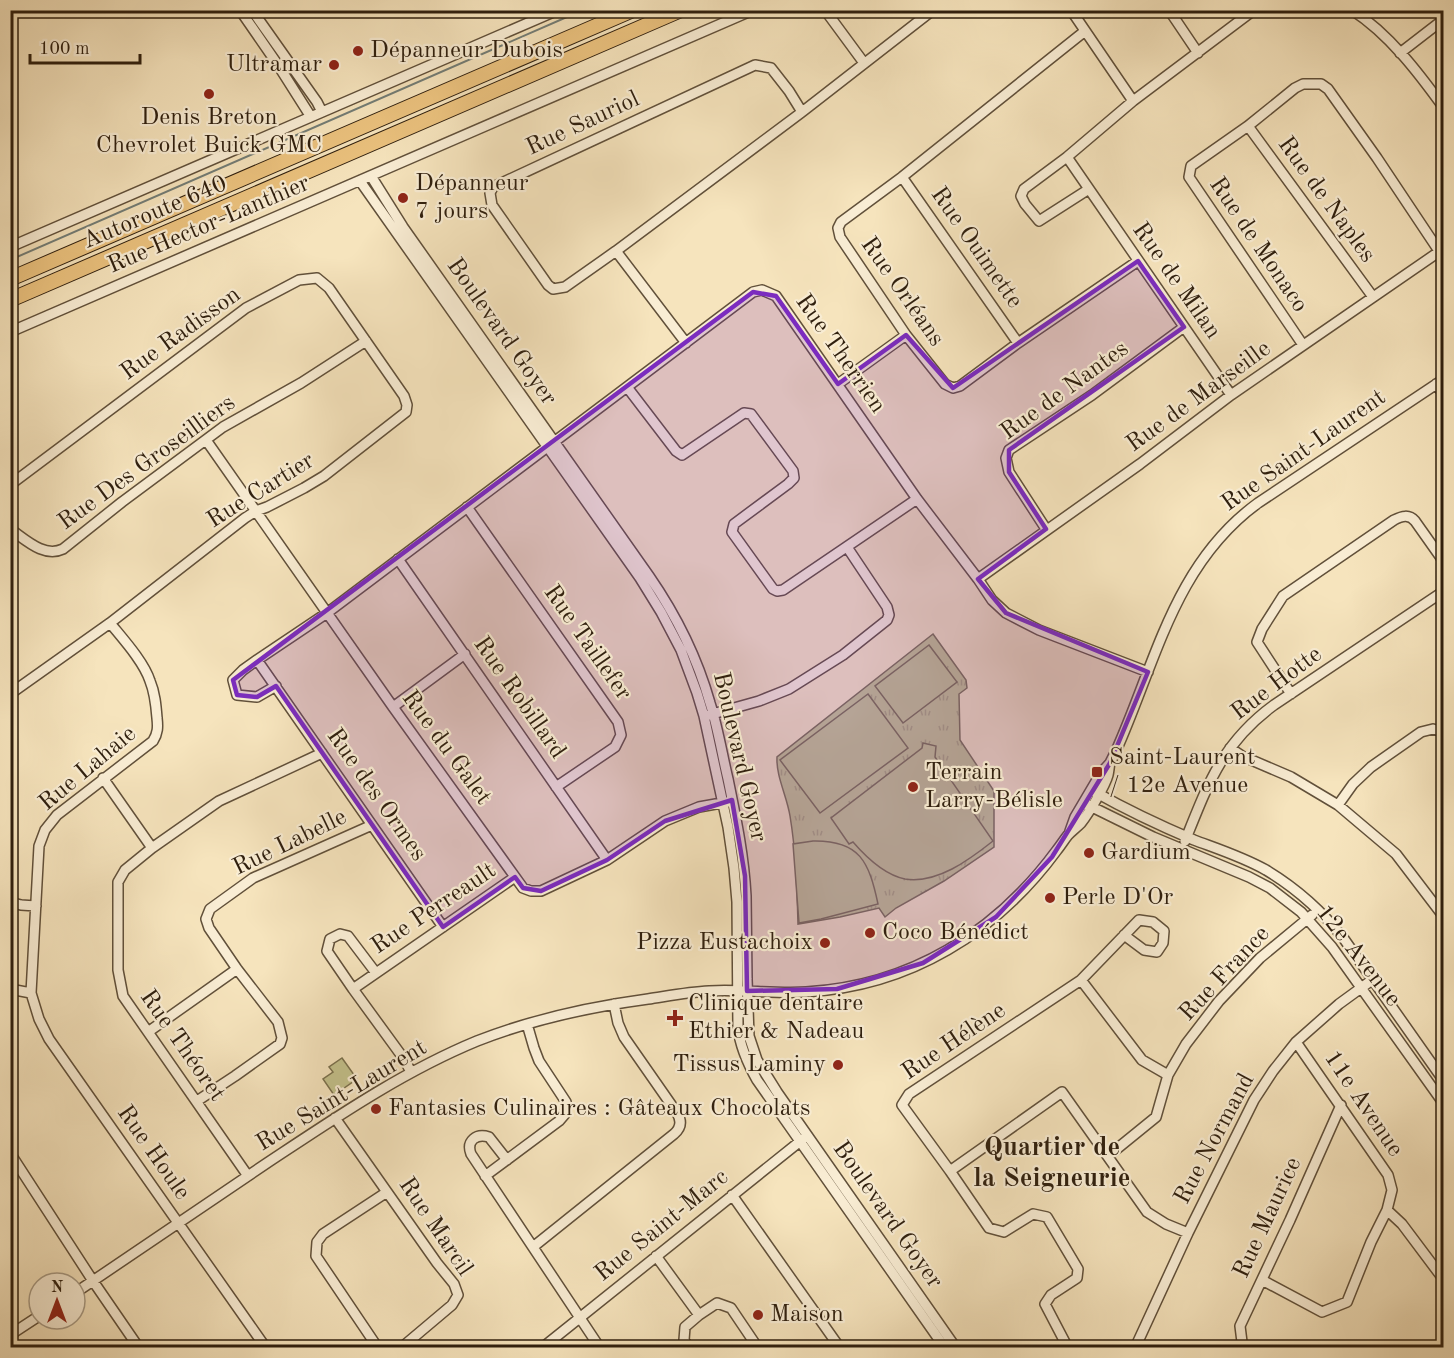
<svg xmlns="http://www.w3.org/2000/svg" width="1454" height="1358" font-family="'Old Standard TT',serif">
<defs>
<pattern id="park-tufts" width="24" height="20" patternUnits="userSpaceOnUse" patternTransform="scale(1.5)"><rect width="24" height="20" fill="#c4c28c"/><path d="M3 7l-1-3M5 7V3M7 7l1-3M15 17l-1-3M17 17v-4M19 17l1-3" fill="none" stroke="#a9a678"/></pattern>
</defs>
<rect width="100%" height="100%" fill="#f6e4bd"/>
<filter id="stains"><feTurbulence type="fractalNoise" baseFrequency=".00333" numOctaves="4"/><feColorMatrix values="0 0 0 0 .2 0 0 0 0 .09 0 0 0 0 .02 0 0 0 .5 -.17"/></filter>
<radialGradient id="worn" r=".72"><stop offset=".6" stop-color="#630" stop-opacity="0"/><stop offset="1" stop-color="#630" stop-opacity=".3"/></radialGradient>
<path fill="url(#park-tufts)" stroke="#7a704d" stroke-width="1.5" d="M933 634 966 680 967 688 959 694 960 740 994 791V847L944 881 896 908 885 917 879 908 840 917 798 924C797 888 796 852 790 816 787 796 776 777 777 757Z"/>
<path fill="#c4c28c" stroke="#7a704d" stroke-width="1.5" d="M929 645 957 682 903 723 875 686Z
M868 694 908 748 820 813 780 760Z
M923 743 936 746 935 757 993 841C969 860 937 884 905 879 885 875 866 857 853 842L849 844 831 818 922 748Z
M813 841C860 840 869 862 878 904L821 919 799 923 793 844Z
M342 1058 357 1079 334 1095 323 1079 333 1072 329 1067Z"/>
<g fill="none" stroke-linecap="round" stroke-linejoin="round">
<path stroke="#737d76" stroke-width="2" d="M10 260 583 10"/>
<g stroke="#61503a" stroke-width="12">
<path id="minor" d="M240 10 278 65 311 117
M252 10 317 102 322 112
M825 10 864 63
M1071 10 1133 101
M1169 10 1198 53
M1352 10C1389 34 1418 72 1444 108
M1085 31 902 177 841 222 838 228 840 237 906 335 945 384 953 388 960 386 1018 343 1138 261
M1400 53 1444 19
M802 112 789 91 771 68 755 65 493 187 490 193 492 205 548 285 553 289 565 287 616 251 802 112 933 10
M1248 126 1373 297
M1067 157 1231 395
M371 176 403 227 649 576C676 615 697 657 710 703 718 728 722 754 728 779 736 818 744 856 746 896L747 979 749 1036 757 1060 777 1092 956 1348
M902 177 1018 343
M360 181 640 578 661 612 681 650 697 693 704 716 728 827 734 868 737 902 738 1028C740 1046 748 1064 757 1080L945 1348
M1089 189 1039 221 1025 204 1021 196 1024 189 1067 157 1133 101 1254 10
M10 247 558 10
M616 251 686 343
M10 332 753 10
M1303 345 1189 177 1191 166 1248 126 1295 88 1303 84H1321L1328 89 1377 158 1439 251
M838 384 906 335
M1436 384 1444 395
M627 387 676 451 682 455 744 413 751 414 793 471 794 478 788 484 734 524 732 532 773 589 777 591 783 590 917 499
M206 440 393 707 523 888 531 891H541L607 860 665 821 699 807 727 802
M10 485 246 308 299 280 317 278 329 288 404 396 407 405 406 412 324 476 304 488 267 507 256 511 245 518 110 623 10 694
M467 507 618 722 621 735 615 747 556 787
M10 529C26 540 44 558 63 549L122 502 223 427 301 383 366 341
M1046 529 1009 472 1006 458 1009 450 1092 395 1184 327
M398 559 607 860
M978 579 1140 464 1231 395 1443 249
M110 623C123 639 144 662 150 681 155 693 156 705 157 718 158 727 158 733 153 741L57 815 45 830 39 846 31 993 39 1019 49 1039 266 1348
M257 660 243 670 233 680 237 695 257 697 276 686
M1291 694 1257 642 1262 629 1283 596 1394 520C1402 516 1409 514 1415 521L1444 562
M393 707 465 654
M709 715 759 701 789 689 843 655 887 620 889 615 887 607 847 547
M1230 748 1242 756 1291 777 1338 805 1396 854 1444 917
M103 778 152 848
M1095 792C1127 810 1161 826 1194 840 1218 849 1243 857 1266 870 1296 888 1322 911 1344 939L1444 1081
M1086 804 1153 837 1249 877 1270 888 1301 912 1332 947 1444 1104
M1338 805 1353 784 1371 767 1421 732 1433 729 1444 732
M1070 831 1075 817 1101 773 1110 763 1116 751C1156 662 1174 564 1258 503L1444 379
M1185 841C1208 784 1222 743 1274 705L1444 591
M10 902 21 905 36 906
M443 927 257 660 327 613 753 292 762 290 776 296 917 499 978 579 992 600 1006 613 1039 630 1148 672
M1081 980 1142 1060 1168 1075
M10 989 31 993
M353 989 327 951 330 939 340 934 348 936 376 973
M148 1032 237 969
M1296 1042 1388 1175 1392 1190 1387 1210 1402 1224 1444 1280
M411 1072 404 1059 353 989 515 877
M197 1101 235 1076 280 1044 282 1038 278 1022 237 969 209 928 206 919 210 909 253 878 372 825
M335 1118 437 1263 454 1284 458 1295 452 1305 401 1348
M10 1153 93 1281 139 1348
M1108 1156 1156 1117 1168 1075 1186 1044 1219 1001 1260 958 1312 915
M507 1160 489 1137C476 1133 466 1141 471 1154L600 1348
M950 1171 1062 1092 1147 1212 1166 1224 1188 1233
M248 1176 123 996 118 970V882L125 870 152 848 219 801 322 753
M485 1176 559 1121 565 1114 566 1109V1102L539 1061 534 1048 527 1024
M732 1195 840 1348
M533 1247 674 1134C681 1128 682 1121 677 1113L624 1037 618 1023 614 1004
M656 1256 699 1315
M1262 1280 1322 1312 1347 1302 1371 1242 1387 1210
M75 1293C139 1250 203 1207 267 1163 335 1118 402 1072 477 1041 533 1019 589 1007 648 999 668 996 688 992 709 991 741 989 774 994 806 992 910 986 996 933 1057 850 1061 845 1064 840 1068 835 1072 831 1077 827 1081 823 1089 813 1105 786 1108 775 1109 771 1109 767 1110 763
M10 1335 39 1316
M378 1348 316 1256 317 1242 323 1234 387 1192
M542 1348 803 1139
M689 1348 684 1340 685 1327 699 1315 717 1303 731 1308 758 1348
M1068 1348 1045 1304 1051 1295 1077 1278 1078 1269 1047 1217 1033 1214 1004 1232 989 1228 950 1171 902 1105 909 1094 1081 980 1139 920 1153 922 1164 931 1163 943 1157 952 1144 950 1124 935
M1135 1348 1188 1233 1254 1100 1273 1071 1296 1042 1339 1004 1372 980
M1246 1348 1242 1342 1240 1326 1290 1220 1341 1105"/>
</g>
<g stroke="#2f1f0e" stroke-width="16">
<path id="highway" d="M10 279 633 10
M10 300 681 10"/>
</g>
<use href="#minor" stroke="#f9edd4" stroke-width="9"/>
<use href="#highway" stroke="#ebc27e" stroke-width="14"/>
</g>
<path fill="#7b2cbf" fill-opacity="0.2" stroke="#7b2cbf" stroke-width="4.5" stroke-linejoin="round" d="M1138 261 1184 327 1009 450V472L1046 529 978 579 1006 613 1148 672 1110 763 1052 857 996 917 923 963 837 989 747 991 745 876 732 800 665 821 607 860 541 891 523 888 515 877 443 927 276 686 257 697 237 695 233 680 753 292 776 296 838 384 906 335 953 388Z"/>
<g fill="#8f2418" stroke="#f9edd4" stroke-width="2">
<circle cx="358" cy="51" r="6"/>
<circle cx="334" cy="65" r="6"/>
<circle cx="209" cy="94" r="6"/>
<circle cx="403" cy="198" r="6"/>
<rect x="1091" y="766" width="12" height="12" rx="3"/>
<circle cx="913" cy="787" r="6"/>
<circle cx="1089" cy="853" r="6"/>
<circle cx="1050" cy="898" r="6"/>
<circle cx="870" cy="933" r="6"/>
<circle cx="825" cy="943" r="6"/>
<path d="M672 1009h6v6h6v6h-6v6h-6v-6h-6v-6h6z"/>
<circle cx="838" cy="1065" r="6"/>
<circle cx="376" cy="1109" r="6"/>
<circle cx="758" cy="1315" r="6"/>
</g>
<g text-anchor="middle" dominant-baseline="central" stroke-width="4.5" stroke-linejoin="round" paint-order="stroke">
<g font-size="24" fill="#2f1f0e" stroke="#f9edd4" text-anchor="start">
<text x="370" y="51">Dépanneur Dubois</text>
<text x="322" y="65" text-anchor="end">Ultramar</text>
<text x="209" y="118" text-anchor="middle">Denis Breton<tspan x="209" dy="28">Chevrolet Buick GMC</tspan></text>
<text x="415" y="184">Dépanneur<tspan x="415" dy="28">7 jours</tspan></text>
<text x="1109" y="758">Saint-Laurent<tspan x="1109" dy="28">/ 12e Avenue</tspan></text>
<text x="925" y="773">Terrain<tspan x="925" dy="28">Larry-Bélisle</tspan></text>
<text x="1101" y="853">Gardium</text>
<text x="1062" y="898">Perle D'Or</text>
<text x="882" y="933">Coco Bénédict</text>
<text x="813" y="943" text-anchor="end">Pizza Eustachoix</text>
<text x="688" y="1004">Clinique dentaire<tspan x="688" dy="28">Ethier &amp; Nadeau</tspan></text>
<text x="826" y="1065" text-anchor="end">Tissus Laminy</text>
<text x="388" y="1109">Fantasies Culinaires : Gâteaux Chocolats</text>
<text x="770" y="1315">Maison</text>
</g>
<g font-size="24" fill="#2f1f0e" stroke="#f9edd4">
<text transform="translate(583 124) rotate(-25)">Rue Sauriol</text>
<text transform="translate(1326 200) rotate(54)">Rue de Naples</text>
<text transform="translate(155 213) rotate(-23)">Autoroute 640</text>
<text transform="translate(209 225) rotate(-23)">Rue Hector-Lanthier</text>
<text transform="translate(1258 245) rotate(56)">Rue de Monaco</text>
<text transform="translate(976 248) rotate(55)">Rue Ouimette</text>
<text transform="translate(1176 281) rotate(55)">Rue de Milan</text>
<text transform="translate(902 292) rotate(55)">Rue Orléans</text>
<text transform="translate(501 332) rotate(55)">Boulevard Goyer</text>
<text transform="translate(181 334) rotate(-36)">Rue Radisson</text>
<text transform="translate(840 354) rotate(55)">Rue Therrien</text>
<text transform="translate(1065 391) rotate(-36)">Rue de Nantes</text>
<text transform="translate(1199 397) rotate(-36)">Rue de Marseille</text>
<text transform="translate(1304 451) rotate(-35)">Rue Saint-Laurent</text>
<text transform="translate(147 463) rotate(-36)">Rue Des Groseilliers</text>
<text transform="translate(261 491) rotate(-32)">Rue Cartier</text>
<text transform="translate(587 643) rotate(55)">Rue Taillefer</text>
<text transform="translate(1277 684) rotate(-37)">Rue Hotte</text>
<text transform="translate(519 698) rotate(55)">Rue Robillard</text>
<text transform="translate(446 748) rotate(54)">Rue du Galet</text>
<text transform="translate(739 757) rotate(77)">Boulevard Goyer</text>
<text transform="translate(88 769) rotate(-40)">Rue Lahaie</text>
<text transform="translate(376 795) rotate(55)">Rue des Ormes</text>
<text transform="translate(290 843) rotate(-26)">Rue Labelle</text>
<text transform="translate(434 909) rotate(-34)">Rue Perreault</text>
<text transform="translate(1358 956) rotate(52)">12e Avenue</text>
<text transform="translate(1225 974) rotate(-47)">Rue France</text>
<text transform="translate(954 1042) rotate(-34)">Rue Hélène</text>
<text transform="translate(182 1046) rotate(55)">Rue Théoret</text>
<text transform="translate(342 1096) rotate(-31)">Rue Saint-Laurent</text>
<text transform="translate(1363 1104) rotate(56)">11e Avenue</text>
<text transform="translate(1215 1139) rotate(-62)">Rue Normand</text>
<text transform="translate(153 1153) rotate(55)">Rue Houle</text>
<text transform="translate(887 1215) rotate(55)">Boulevard Goyer</text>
<text transform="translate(1268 1218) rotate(-65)">Rue Maurice</text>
<text transform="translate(662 1226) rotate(-39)">Rue Saint-Marc</text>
<text transform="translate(435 1227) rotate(56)">Rue Marcil</text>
</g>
<g font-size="27" font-weight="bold" fill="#2f1f0e" stroke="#f9edd4">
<text x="1052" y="1147">Quartier de<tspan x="1052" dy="31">la Seigneurie</tspan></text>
</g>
</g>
<rect width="1454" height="1358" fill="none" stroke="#f6e4bd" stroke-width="36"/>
<rect x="12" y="12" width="1430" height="1334" fill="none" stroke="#2f1f0e" stroke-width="3"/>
<rect x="18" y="18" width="1418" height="1322" fill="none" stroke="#2f1f0e" stroke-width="1.5"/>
<g transform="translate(57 1301)"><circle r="28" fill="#f9edd4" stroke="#a89b85" stroke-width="1.5"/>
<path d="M0-4.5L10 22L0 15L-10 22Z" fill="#8f2418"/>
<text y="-9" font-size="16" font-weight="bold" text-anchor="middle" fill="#2f1f0e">N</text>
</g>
<path d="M30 54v9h110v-9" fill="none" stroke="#2f1f0e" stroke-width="3"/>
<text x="39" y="54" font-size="18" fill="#2f1f0e" stroke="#f9edd4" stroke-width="4.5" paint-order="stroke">100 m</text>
<rect width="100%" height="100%" filter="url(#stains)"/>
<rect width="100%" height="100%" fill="url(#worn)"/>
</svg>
